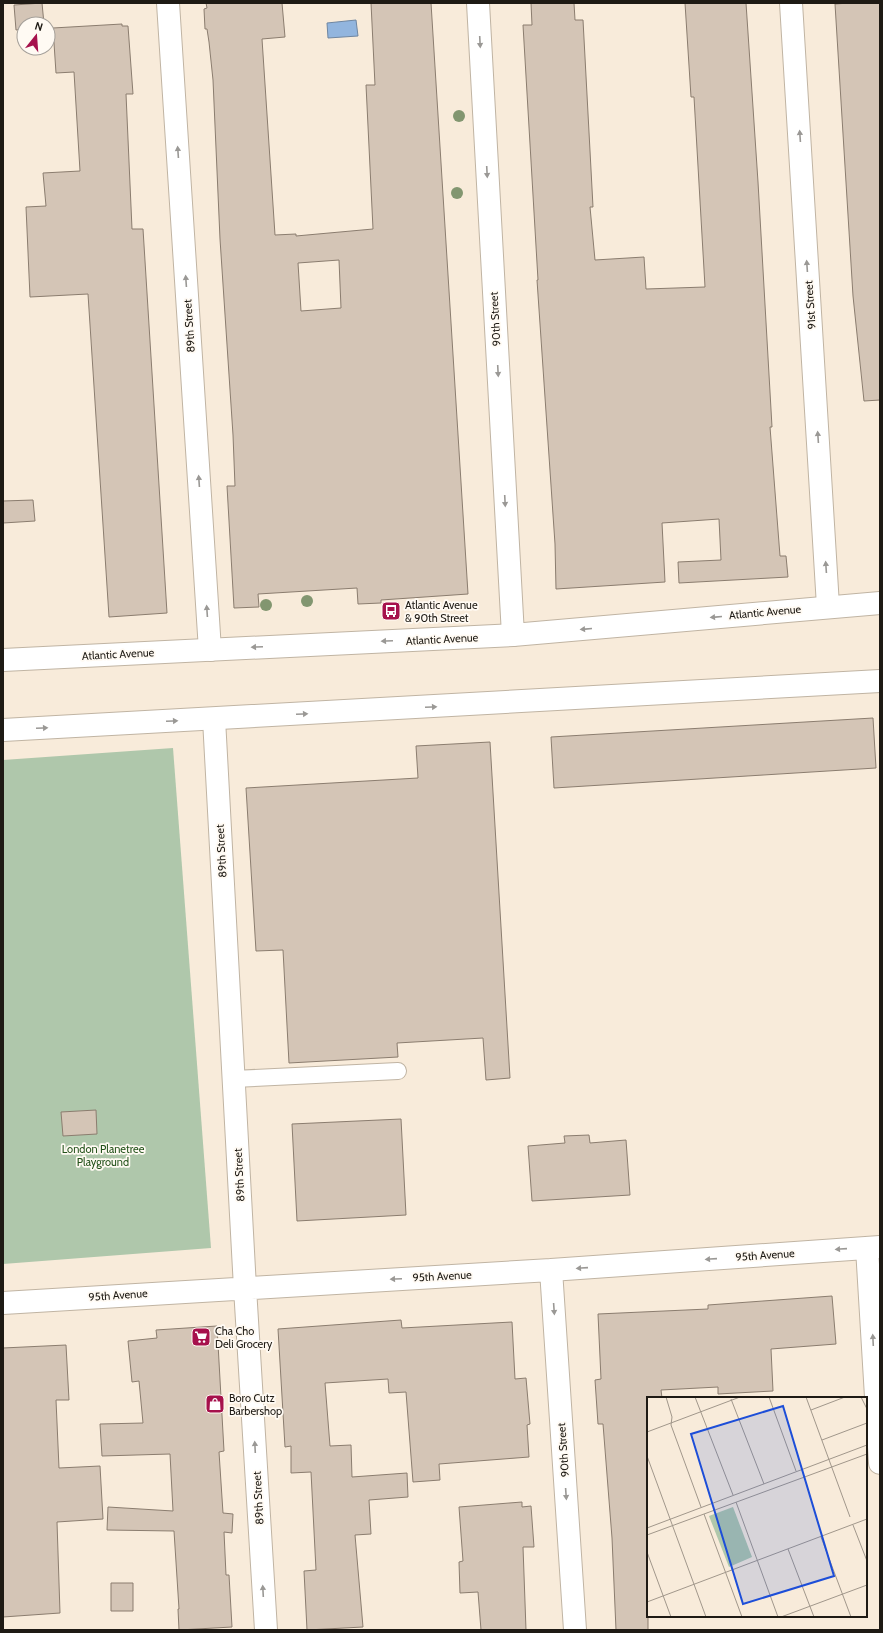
<svg xmlns="http://www.w3.org/2000/svg" width="883" height="1633" font-family="Cabin,sans-serif">
<rect width="100%" height="100%" fill="#f8ebda"/>
<path fill="#afc7ab" d="M173 748 211 1248 3 1264V760Z"/>
<path fill="#92b5de" stroke="#6f86a1" d="M356 20 358 36 328 38 327 23Z"/>
<path fill="#d4c5b6" stroke="#8b7d6f" fill-rule="evenodd" d="M42 3 44 24H24V29L16 30 14 5Z
M206 3H282L285 37 262 39 275 235 296 234V236L373 229 366 85H375L371 3H431L468 594 381 600V603L358 604 357 588 258 594 259 607 234 608 227 486H235L233 435 220 239 213 80 209 42 207 29H205L204 9 207 8ZM339 260 341 308 301 311 298 263Z
M531 3H574L575 20H583L593 207H590L595 260 644 257 646 289 705 287 694 97H691L685 3H746L758 182 772 427H770L780 556H786L788 577 679 583 678 562 721 560 719 519 662 523 665 582 556 589 555 544 537 280H538L523 25H532Z
M849 3H880V400L864 401 853 296 835 4Z
M122 24V26H128L133 94H126L132 229H143L167 613 109 617 88 294 30 297 26 207 46 206 43 173 80 171 74 72 56 73 53 28Z
M33 500 35 521 3 523V501Z
M873 718 876 768 554 788 551 737Z
M490 742 510 1078 486 1080 483 1038 397 1043 398 1057 289 1063 283 950 256 951 246 788 418 778 416 746Z
M96 1110 97 1134 63 1136 61 1112Z
M401 1119 406 1215 297 1221 292 1124Z
M589 1135 590 1143 626 1140 630 1195 532 1201 528 1146 565 1143 564 1136Z
M832 1296 836 1344 771 1349 773 1391 718 1394V1387L661 1390 662 1398H648V1630H616L612 1538 603 1424H598L595 1380 601 1379 598 1314 708 1309V1305Z
M401 1320 402 1328 512 1322 515 1379 526 1378 530 1424 527 1425 529 1457 439 1464 440 1480 413 1482 406 1392 389 1393 388 1379 325 1383 330 1446 351 1445 352 1477 407 1473 408 1497 369 1500 371 1534 355 1535 363 1627 307 1630 304 1571 316 1570 311 1472 291 1473V1446L285 1447 278 1329Z
M217 1326 224 1451 219 1452 223 1513 233 1514 232 1533 224 1532 226 1575H229L232 1627 179 1630 178 1609H179L174 1531 107 1530 108 1507 173 1511 170 1454 102 1456 100 1424 143 1423 139 1381 132 1382 128 1341 157 1338 156 1330Z
M66 1345 69 1400H56L59 1468 100 1466 103 1519 57 1522 60 1613 3 1617V1348Z
M522 1502V1507L531 1506 534 1547H523L526 1630H481L478 1592 460 1593 459 1562 463 1561 459 1507Z
M111 1583H133V1611H111Z"/>
<g fill="none" stroke-linecap="round" stroke-linejoin="round">
<g stroke="#c0b4a3" stroke-width="18">
<path id="lane" d="M233 1079 398 1071"/>
</g>
<g stroke="#c0b4a3" stroke-width="24">
<path id="street" d="M168 3 210 650
M478 3 513 635
M791 3 828 606
M214 719 245 1288 266 1630
M867 1248 880 1463
M551 1270 575 1630
M3 1303 551 1270 880 1247"/>
</g>
<g stroke="#c0b4a3" stroke-width="24">
<path id="primary" d="M3 660 513 635 880 603
M3 730 880 681"/>
</g>
<use href="#lane" stroke="#fff" stroke-width="16"/>
<use href="#street" stroke="#fff" stroke-width="22"/>
<use href="#primary" stroke="#fff" stroke-width="22"/>
</g>
<g fill="#829670">
<circle cx="459" cy="116" r="6"/>
<circle cx="457" cy="193" r="6"/>
<circle cx="307" cy="601" r="6"/>
<circle cx="266" cy="605" r="6"/>
</g>
<defs><path id="oneway-solid" d="M-6-.8H1V-3.2L6.5 0L1 3.2V.8H-6Z"/></defs>
<g fill="#9a9895">
<use href="#oneway-solid" transform="translate(480 42) rotate(87)"/>
<use href="#oneway-solid" transform="translate(800 136) rotate(-94)"/>
<use href="#oneway-solid" transform="translate(178 152) rotate(-94)"/>
<use href="#oneway-solid" transform="translate(487 172) rotate(87)"/>
<use href="#oneway-solid" transform="translate(807 266) rotate(-94)"/>
<use href="#oneway-solid" transform="translate(186 281) rotate(-94)"/>
<use href="#oneway-solid" transform="translate(498 371) rotate(87)"/>
<use href="#oneway-solid" transform="translate(818 437) rotate(-94)"/>
<use href="#oneway-solid" transform="translate(199 481) rotate(-94)"/>
<use href="#oneway-solid" transform="translate(505 501) rotate(87)"/>
<use href="#oneway-solid" transform="translate(826 567) rotate(-94)"/>
<use href="#oneway-solid" transform="translate(207 611) rotate(-94)"/>
<use href="#oneway-solid" transform="translate(716 617) rotate(175)"/>
<use href="#oneway-solid" transform="translate(586 629) rotate(175)"/>
<use href="#oneway-solid" transform="translate(387 641) rotate(177)"/>
<use href="#oneway-solid" transform="translate(257 647) rotate(177)"/>
<use href="#oneway-solid" transform="translate(431 707) rotate(-3)"/>
<use href="#oneway-solid" transform="translate(302 714) rotate(-3)"/>
<use href="#oneway-solid" transform="translate(172 721) rotate(-3)"/>
<use href="#oneway-solid" transform="translate(42 728) rotate(-3)"/>
<use href="#oneway-solid" transform="translate(841 1249) rotate(176)"/>
<use href="#oneway-solid" transform="translate(711 1259) rotate(176)"/>
<use href="#oneway-solid" transform="translate(582 1268) rotate(176)"/>
<use href="#oneway-solid" transform="translate(396 1279) rotate(177)"/>
<use href="#oneway-solid" transform="translate(554 1309) rotate(86)"/>
<use href="#oneway-solid" transform="translate(873 1340) rotate(-93)"/>
<use href="#oneway-solid" transform="translate(255 1447) rotate(-93)"/>
<use href="#oneway-solid" transform="translate(566 1494) rotate(86)"/>
<use href="#oneway-solid" transform="translate(263 1591) rotate(-93)"/>
</g>
<defs>
<g id="bus-square" transform="scale(1)"><rect x="-9" y="-9" width="18" height="18" rx="4" fill="#a6114c" stroke="#fffaf3"/><path d="M-5-6H5V4H4V6H2V4H-2V6H-4V4H-5ZM-3.5-4V0h7V-4ZM-3.5 1.2v1.5H-2V1.2ZM2 1.2v1.5H3.5V1.2Z" fill="#fff"/></g>
<g id="supermarket-square" transform="scale(1)"><rect x="-9" y="-9" width="18" height="18" rx="4" fill="#a6114c" stroke="#fffaf3"/><path d="M-6-5.5h2.5l.6 2H6L4.5 2H-2.5L-4.4-4H-6ZM-1.5 3.2a1.3 1.3 0 1 0 .1 0ZM3 3.2a1.3 1.3 0 1 0 .1 0Z" fill="#fff"/></g>
<g id="shop-square" transform="scale(1)"><rect x="-9" y="-9" width="18" height="18" rx="4" fill="#a6114c" stroke="#fffaf3"/><path d="M-5-2.5h2.3a2.7 3.5 0 0 1 5.4 0H5L5.5 6h-11ZM-1.5-2.5h3a1.5 2.3 0 0 0-3 0Z" fill="#fff"/></g>
</defs>
<g fill-rule="evenodd">
<use href="#bus-square" x="391" y="611"/>
<use href="#supermarket-square" x="201" y="1337"/>
<use href="#shop-square" x="215" y="1404"/>
</g>
<g text-anchor="middle" dominant-baseline="central" stroke-width="3.5" stroke-linejoin="round" paint-order="stroke">
<g font-size="11" fill="#1e1a14" stroke="#fffaf3">
<text transform="translate(810 305) rotate(-94)">91st Street</text>
<text transform="translate(495 319) rotate(-93)">90th Street</text>
<text transform="translate(189 326) rotate(-94)">89th Street</text>
<text transform="translate(765 612) rotate(-5)">Atlantic Avenue</text>
<text transform="translate(442 639) rotate(-3)">Atlantic Avenue</text>
<text transform="translate(118 654) rotate(-3)">Atlantic Avenue</text>
<text transform="translate(221 851) rotate(-93)">89th Street</text>
<text transform="translate(239 1175) rotate(-93)">89th Street</text>
<text transform="translate(765 1255) rotate(-4)">95th Avenue</text>
<text transform="translate(442 1276) rotate(-3)">95th Avenue</text>
<text transform="translate(118 1295) rotate(-4)">95th Avenue</text>
<text transform="translate(563 1450) rotate(-94)">90th Street</text>
<text transform="translate(258 1498) rotate(-93)">89th Street</text>
</g>
<g font-size="11" fill="#1e1a14" stroke="#fffaf3" text-anchor="start">
<text x="405" y="605">Atlantic Avenue<tspan x="405" dy="13">&amp; 90th Street</tspan></text>
<text x="215" y="1331">Cha Cho<tspan x="215" dy="13">Deli Grocery</tspan></text>
<text x="229" y="1398">Boro Cutz<tspan x="229" dy="13">Barbershop</tspan></text>
</g>
<g font-size="11" fill="#225119" stroke="#fffaf3">
<text x="103" y="1149">London Planetree<tspan x="103" dy="13">Playground</tspan></text>
</g>
</g>
<g transform="translate(647 1397)">
<rect width="220" height="220" fill="#f8ebda"/>
<path d="M86 110 105 160 82 170 62 119Z" fill="#afc7ab"/>
<path fill="none" stroke="#a1978b" stroke-width="1" d="M19 0 25 20 24 28 54 110M48 0 86 98M122 0 149 74M159 0 203 120M214 0 220 12M84 2 117 87M164 13 198 0M0 35 93 0M175 43 220 26M0 59 59 220M89 105 131 220M57 117 95 220M206 128 220 164M0 131 220 48M0 138 220 57M174 140 204 220M141 152 167 220M0 155 24 220M0 205 220 122M134 220 220 188"/>
<path fill="#1d4ed8" fill-opacity="0.15" stroke="#1d4ed8" stroke-width="2" d="M136 9 187 179 96 207 44 37Z"/>
<rect width="220" height="220" fill="none" stroke="#1e1a14" stroke-width="2"/>
</g>
<rect width="883" height="1633" fill="none" stroke="#1e1a14" stroke-width="8"/>
<g transform="translate(36 36) rotate(17)"><circle r="19" fill="#fffaf3" stroke="#a5a09a"/>
<path d="M0-3L7 15L0 10L-7 15Z" fill="#a6114c"/>
<text y="-6" font-size="11" font-weight="bold" text-anchor="middle" fill="#1e1a14">N</text>
</g>
</svg>
